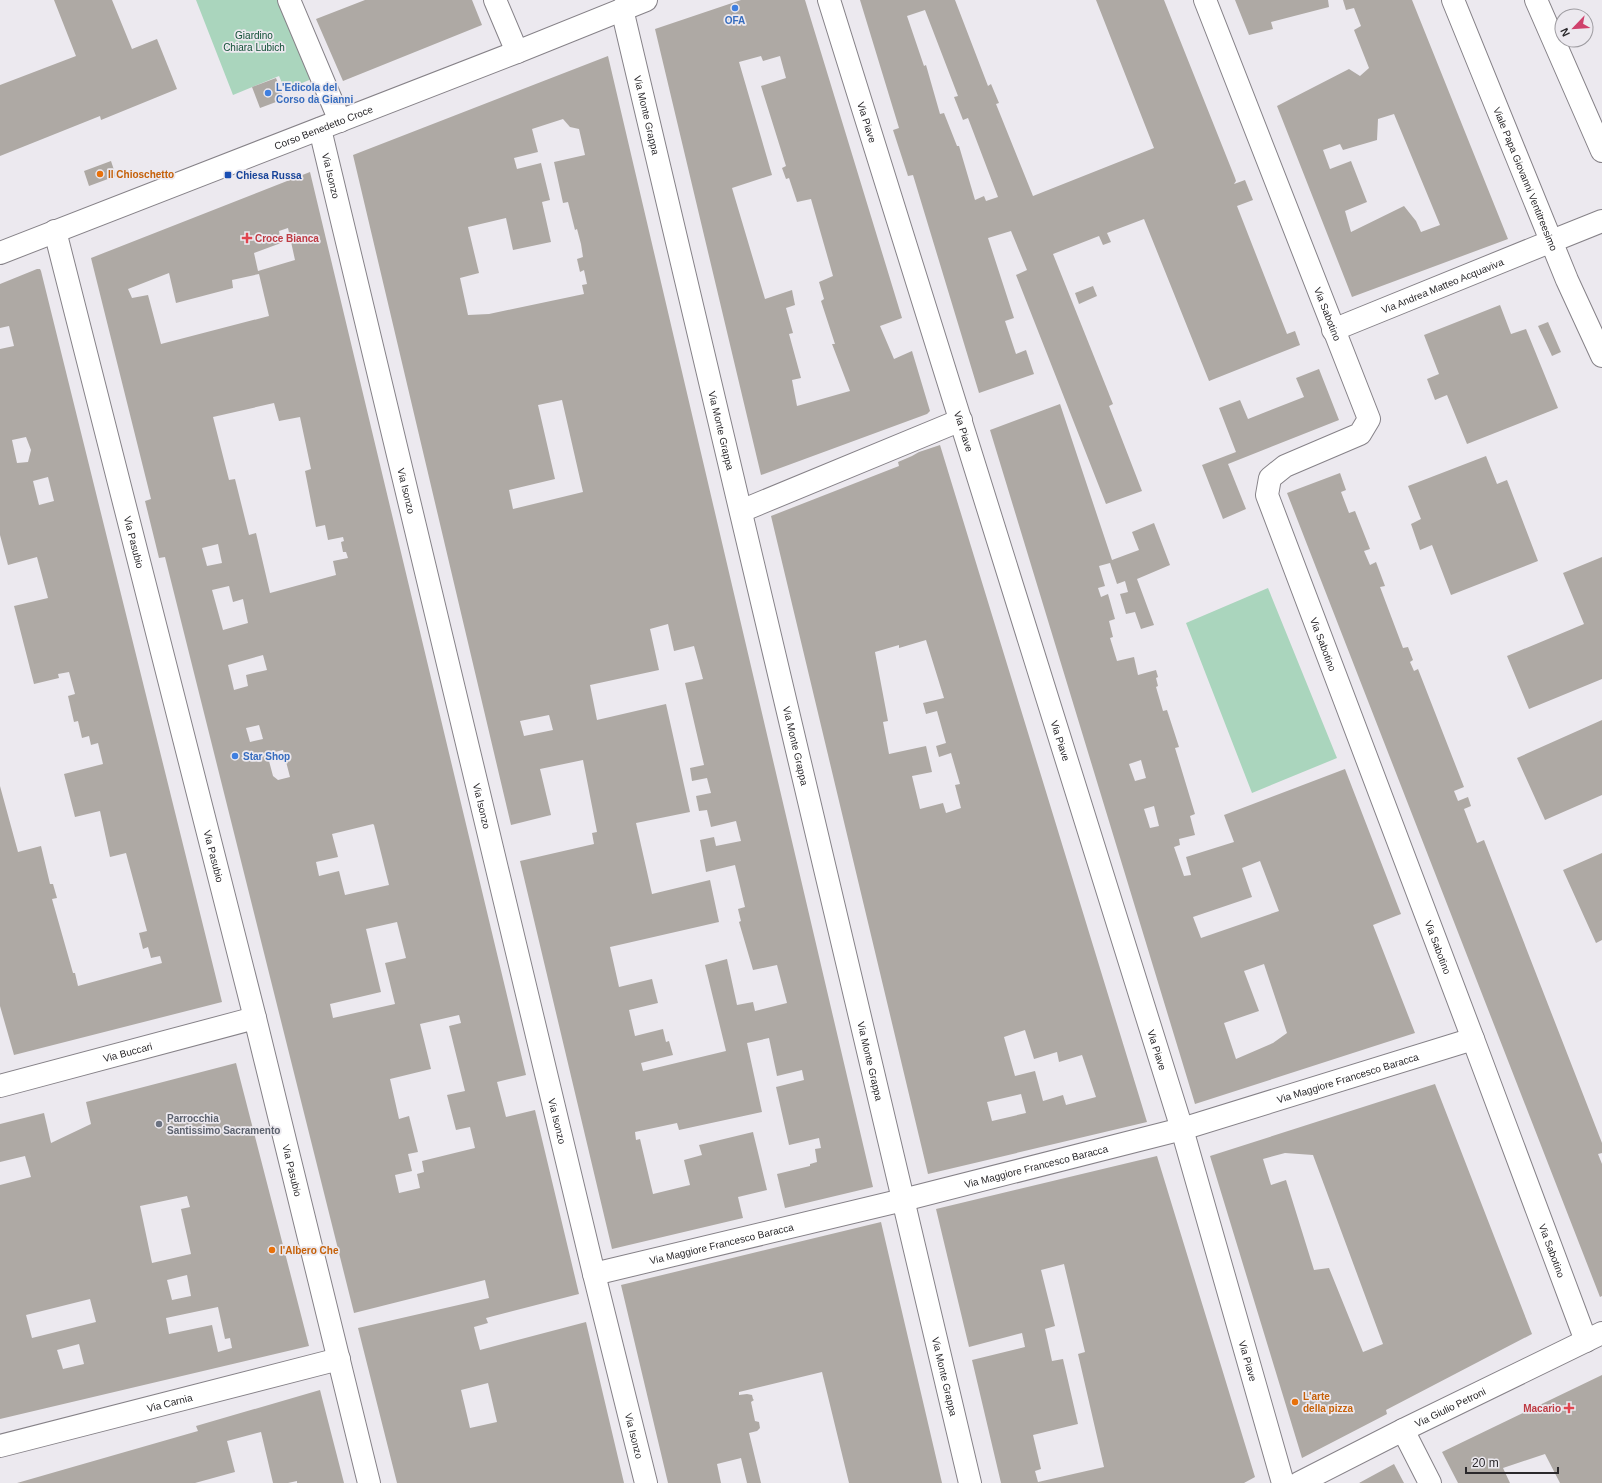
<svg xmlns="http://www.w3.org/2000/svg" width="1602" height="1483" font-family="Arial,sans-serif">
<rect width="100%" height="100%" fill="#ece9ef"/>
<path fill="#aad5bd" d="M196 0H280L314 78 285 90 279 76 233 95Z
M1268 588 1337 758 1252 793 1186 623Z"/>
<path fill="#aea9a4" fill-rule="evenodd" d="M54 0H112L132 49 157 39 177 89 101 120 100 116 0 156V85L76 56Z
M365 0H472L482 25 343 81 316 19Z
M741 0H805L902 318 880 326 894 359 912 351 930 411 927 414 761 475 655 29ZM761 56 763 61 780 56 786 78 761 86 786 166 782 168 786 179 789 178 797 202 811 199 833 276 819 282 824 299 821 301 835 344H832L850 391 797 406 792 380 801 378 789 334 793 333 786 308 795 305 792 290 765 299 732 188 772 175 739 62Z
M860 0H955L988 86 991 84 999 103 996 104 1033 196 1154 148 1096 0H1164L1235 178 1236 181 1234 184 1245 180 1253 200 1237 206 1287 334 1295 331 1300 345 1209 381 1144 219 1107 233 1111 242 1103 245 1099 236 1053 254 1113 404 1109 406 1142 491 1106 504 1016 275 1027 270 1011 231 988 238 1014 318 1005 321 1016 354 1026 350 1034 374 979 393 913 175 908 176 893 130 899 128ZM925 10 958 96 954 97 963 120 968 118 998 197 986 201 984 196 975 200 959 146H957L944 113 940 114 926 65 924 66 907 16Z
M1235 0H1328L1329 7 1271 22 1273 29 1249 35Z
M1343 0H1412L1508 239 1352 297 1277 106 1349 69 1360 76 1369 68 1354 30 1361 26 1354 8 1346 10ZM1394 114 1440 225 1421 232 1416 221 1404 206 1351 232 1345 211 1367 202 1351 161 1330 169 1323 150 1340 144 1343 150 1377 140 1378 119Z
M608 56 873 1187 785 1208 777 1174 810 1166V1164L817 1162 815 1149 821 1148 819 1138 789 1145 776 1087 804 1080 802 1070 777 1076 769 1038 747 1043 762 1112 679 1130 677 1123 635 1132 636 1140 640 1139 653 1194 690 1185 684 1160 702 1155 699 1145 753 1132 767 1190 738 1197 743 1218 612 1249 520 861 594 844 592 833 597 832 583 760 540 769 551 815 511 825 353 155ZM563 119 570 127 579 129 585 155 554 162 563 203 568 202 575 230 577 229 581 244 583 257 577 259 580 272 584 270 587 284 582 285 584 294 489 314 468 315 460 278 479 273 468 227 506 218 513 250 551 242 542 202 550 200 541 163 517 169 514 158 538 152 532 129ZM562 400 583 492 513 509 509 490 555 479 538 405ZM668 624 674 651 694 646 703 679 685 683 704 765 690 768 692 781 707 778 711 793 696 796 699 811 707 810 711 827 736 821 741 841 716 846 714 837 700 840 706 872 735 865 745 907 738 909 741 921 739 922 753 970 777 965 787 1003 755 1011 753 1002 737 1005 727 959 705 965 726 1051 643 1071 641 1063 673 1055 669 1041 666 1042 663 1029 635 1036 629 1010 658 1003 652 979 619 987 610 947 719 922 710 880 652 894 636 823 690 812 666 704 597 720 590 685 659 670 650 629ZM549 715 553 730 524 736 520 721Z
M276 78 284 99 260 108 252 87Z
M111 161 116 176 89 186 84 171Z
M310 172 526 1075 497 1082 506 1117 535 1110 579 1294 486 1318 488 1323 474 1327 477 1339 480 1350 586 1322 624 1483H397L358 1328 489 1298 485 1280 354 1313 165 557 159 558 145 501 151 499 91 258ZM288 228 295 260 258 271 254 253 281 243 279 231ZM169 273 176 303 233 288 232 280 259 274 269 316 161 344 148 295 132 298 128 289ZM274 403 279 421 300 417 311 469 305 471 316 527 325 525 328 540 343 537 344 541 341 542 343 552H346L348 558 333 561 336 575 270 593 256 533 249 535 235 479 229 480 213 417ZM218 544 222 563 207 566 202 548ZM229 586 233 602 243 599 248 623 223 630 212 590ZM263 655 267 670 246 675 248 686 234 690 228 665ZM259 725 263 739 250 742 246 728ZM283 750 290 777 278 780 273 776 269 761 271 753ZM373 824 374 825 389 885 345 895 339 871 319 876 316 862 338 857 332 834ZM397 922 406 958 385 963 395 1004 333 1018 330 1004 381 992 366 929ZM459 1015 461 1023 449 1026 465 1091 447 1095 456 1130 470 1127 475 1148 422 1161 424 1172 417 1174 420 1188 399 1193 395 1175 412 1171 408 1154 418 1152 409 1116 399 1119 390 1079 431 1069 420 1024ZM488 1383 497 1422 470 1428 461 1390Z
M37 269H40L41 271 222 1002 14 1055 0 1006V786L18 852 41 846 50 884H53L57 898 52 899 73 973H75L78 986 162 963 160 956 151 958 148 947 143 949 139 933 147 931 126 853 110 857 100 811 75 817 64 774 103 764 98 743 91 745 89 736 82 738 78 721 74 722 68 696 75 694 69 672 58 674 59 678 34 684 14 606 48 598 37 557 8 565 0 535V349L14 346 9 326 0 328V284ZM26 437 31 450 28 462 17 463 12 440ZM48 477 54 501 39 505 33 481Z
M1093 286 1097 296 1079 304 1075 293Z
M1500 305 1511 334 1526 329 1558 408 1467 444 1447 395 1435 400 1427 379 1439 374 1424 335Z
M1548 322 1561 352 1552 356 1538 326Z
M1319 369 1339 420 1228 464 1246 509 1223 519 1202 465 1236 452 1219 408 1240 400 1248 419 1304 397 1296 378Z
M1060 404 1112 560 1139 550 1132 532 1154 523 1170 565 1137 579 1154 625 1141 629 1135 612 1126 614 1120 594 1128 592 1125 581 1117 584 1110 563 1099 566 1105 586 1098 588 1101 597 1108 594 1115 619 1109 621 1113 637 1110 638 1117 661 1134 657 1138 675 1156 670 1158 677 1156 678 1158 686 1156 687 1163 711 1167 710 1179 747 1175 748 1195 814 1190 816 1195 835 1179 839 1180 845 1174 847 1184 876 1191 875 1186 857 1234 842 1224 815 1345 769 1401 914 1373 925 1415 1033 1195 1104 990 430ZM1141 760 1146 778 1135 781 1129 764ZM1154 806 1159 826 1150 828 1144 809ZM1260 861 1279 911 1201 938 1193 917 1252 897 1242 868ZM1264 964 1287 1033 1273 1043 1236 1059 1224 1023 1259 1011 1244 971Z
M940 445 1147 1122 928 1174 771 516 899 466 898 462 912 456 919 452ZM926 640 944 698 923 703 926 714 937 711 946 743 936 746 939 757 951 753 960 784 955 785 961 808 946 813 943 803 920 809 912 776 932 772 926 746 889 754 883 722 888 721 875 652 899 645V648ZM1025 1030 1034 1059 1057 1052 1059 1062 1082 1055 1096 1097 1066 1105 1063 1095 1043 1101 1035 1071 1015 1076 1004 1037ZM1021 1094 1026 1113 992 1121 987 1102Z
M1486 456 1497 484 1507 480 1538 561 1451 595 1432 545 1420 550 1411 524 1421 519 1408 486Z
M1340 473 1346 490 1341 492 1349 513 1355 511 1370 549 1364 551 1370 565 1376 562 1385 586 1380 587 1403 648 1408 647 1413 660 1410 662 1414 671 1418 669 1464 787 1454 791 1458 801 1468 797 1471 806 1464 809 1477 843 1484 840 1602 1143V1153L1598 1154 1602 1164V1296L1600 1297 1287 493Z
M1602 557V679L1529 709 1507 656 1584 624 1563 573Z
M1602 720V795L1545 820 1517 758Z
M1602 853V940L1596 943 1563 870Z
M236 1063 309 1346 0 1419V1185L31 1177 25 1156 0 1162V1124L44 1113 51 1143 91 1124 86 1102ZM187 1196 190 1207 181 1209 191 1254 152 1263 140 1206ZM187 1275 191 1296 172 1300 167 1280ZM90 1299 96 1322 32 1338 26 1315ZM218 1307 225 1339 230 1338 232 1348 218 1352 212 1325 169 1334 166 1318ZM79 1344 84 1364 63 1369 57 1350Z
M1435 1084 1532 1334 1386 1410 1387 1414 1302 1458 1210 1156ZM1285 1153 1313 1155 1383 1344 1363 1352 1329 1268 1314 1270 1286 1180 1271 1185 1263 1159Z
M1157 1156 1255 1477 1244 1483H1001L972 1360 1025 1347 1022 1333 969 1347 936 1209ZM1064 1264 1085 1352 1078 1354 1104 1467 1038 1482 1035 1471 1041 1469 1033 1435 1078 1424 1063 1359 1052 1361 1045 1329 1055 1326 1041 1270Z
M881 1222 942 1483H849L822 1372 739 1392V1395L747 1394 752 1395 753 1399 754 1400 751 1402 755 1421 759 1422 760 1428 757 1431 749 1433 761 1483H747L741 1458 717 1464 721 1483H668L621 1285Z
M1602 1375V1483H1560L1545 1454 1503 1468 1510 1483H1458L1442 1452Z
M320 1390 344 1483H297V1481L288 1483H273L261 1432 227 1441 235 1472 195 1483H17L198 1431 196 1426Z
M1394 1464 1404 1483H1359Z"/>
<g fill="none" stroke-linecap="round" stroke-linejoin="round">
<g stroke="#868288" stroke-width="24">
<g id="street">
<path d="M289 0 340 121"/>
<path d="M495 0 517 52"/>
<path id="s1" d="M829 0 1182 1129 1283 1483"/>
<path id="s2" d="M1205 0 1369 419 1360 434 1285 466 1270 478 1267 495 1473 1039 1586 1341"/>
<path id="s3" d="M622 9 970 1483"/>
<path id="s4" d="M320 129 594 1274 646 1483"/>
<path id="s5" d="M55 231 255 1018 369 1483"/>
<path id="s6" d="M0 253 517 52 646 0"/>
<path id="s7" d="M1333 330 1552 241"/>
<path d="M741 511 961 420"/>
<path id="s8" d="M0 1086 255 1018"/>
<path id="s9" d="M594 1274 903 1200 1182 1129 1473 1039"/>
<path d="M1403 1430 1430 1483"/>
<path id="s10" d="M0 1446 339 1359"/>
</g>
</g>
<g stroke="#868288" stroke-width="24">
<g id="secondary">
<path id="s11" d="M1299 1483 1403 1430 1602 1333"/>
</g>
</g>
<g stroke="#868288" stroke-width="24">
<g id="primary">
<path id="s12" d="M1453 0 1567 280 1602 356"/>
<path d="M1536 0 1602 151"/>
<path d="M1552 241 1602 221"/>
</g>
</g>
<use href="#street" stroke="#fff" stroke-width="22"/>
<use href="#secondary" stroke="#fff" stroke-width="22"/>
<use href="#primary" stroke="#fff" stroke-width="22"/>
</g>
<g fill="#3f7fe0" stroke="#ece9ef" stroke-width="1.5">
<circle cx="735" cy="8" r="4"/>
<circle cx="268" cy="93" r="4"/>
<circle cx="235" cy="756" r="4"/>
</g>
<g fill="#e8710a" stroke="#ece9ef" stroke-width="1.5">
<circle cx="100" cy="174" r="4"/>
<circle cx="272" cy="1250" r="4"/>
<circle cx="1295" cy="1402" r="4"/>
</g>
<rect fill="#1a4fb4" stroke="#ece9ef" stroke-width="1.5" x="224" y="171" width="8" height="8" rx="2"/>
<g fill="#e0444e" stroke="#ece9ef" stroke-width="1.5">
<path d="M245 232h4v4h4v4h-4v4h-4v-4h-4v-4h4z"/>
<path d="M1567 1402h4v4h4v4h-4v4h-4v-4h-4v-4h4z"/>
</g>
<circle fill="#6b7280" stroke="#ece9ef" stroke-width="1.5" cx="159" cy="1124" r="4"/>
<g text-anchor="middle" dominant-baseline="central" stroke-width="3.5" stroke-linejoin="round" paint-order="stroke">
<g font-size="10" font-weight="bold" fill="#366cbe" stroke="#ece9ef" text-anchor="start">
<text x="735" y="20" text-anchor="middle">OFA</text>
<text x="276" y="87">L'Edicola del<tspan x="276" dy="12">Corso da Gianni</tspan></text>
<text x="243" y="756">Star Shop</text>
</g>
<g font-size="10" fill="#114f36" stroke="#ece9ef">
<text x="254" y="35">Giardino<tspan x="254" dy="12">Chiara Lubich</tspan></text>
</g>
<g font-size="10" fill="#2a282b" stroke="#ece9ef">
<text stroke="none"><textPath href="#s3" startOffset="109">Via Monte Grappa</textPath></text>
<text stroke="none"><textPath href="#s1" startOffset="128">Via Piave</textPath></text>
<text stroke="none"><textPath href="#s6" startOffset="347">Corso Benedetto Croce</textPath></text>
<text stroke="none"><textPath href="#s4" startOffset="48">Via Isonzo</textPath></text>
<text stroke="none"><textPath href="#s12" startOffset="193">Viale Papa Giovanni Ventitreesimo</textPath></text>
<text stroke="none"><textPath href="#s7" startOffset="118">Via Andrea Matteo Acquaviva</textPath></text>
<text stroke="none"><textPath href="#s2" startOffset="337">Via Sabotino</textPath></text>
<text stroke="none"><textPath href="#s3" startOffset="433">Via Monte Grappa</textPath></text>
<text stroke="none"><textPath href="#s1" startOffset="452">Via Piave</textPath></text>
<text stroke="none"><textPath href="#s4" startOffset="372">Via Isonzo</textPath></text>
<text stroke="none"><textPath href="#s5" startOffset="321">Via Pasubio</textPath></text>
<text stroke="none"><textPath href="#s2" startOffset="745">Via Sabotino</textPath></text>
<text stroke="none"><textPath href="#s1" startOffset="776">Via Piave</textPath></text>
<text stroke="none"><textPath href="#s3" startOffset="757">Via Monte Grappa</textPath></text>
<text stroke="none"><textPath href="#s4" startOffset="696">Via Isonzo</textPath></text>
<text stroke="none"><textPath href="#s5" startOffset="645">Via Pasubio</textPath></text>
<text stroke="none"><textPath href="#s2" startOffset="1069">Via Sabotino</textPath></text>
<text stroke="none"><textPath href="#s1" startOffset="1100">Via Piave</textPath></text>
<text stroke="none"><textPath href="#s8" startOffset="132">Via Buccari</textPath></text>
<text stroke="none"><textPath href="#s3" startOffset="1081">Via Monte Grappa</textPath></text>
<text stroke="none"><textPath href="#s9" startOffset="779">Via Maggiore Francesco Baracca</textPath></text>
<text stroke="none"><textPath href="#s4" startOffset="1020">Via Isonzo</textPath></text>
<text stroke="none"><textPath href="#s9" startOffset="455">Via Maggiore Francesco Baracca</textPath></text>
<text stroke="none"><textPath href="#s5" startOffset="969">Via Pasubio</textPath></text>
<text stroke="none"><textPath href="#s9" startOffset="131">Via Maggiore Francesco Baracca</textPath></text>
<text stroke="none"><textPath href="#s2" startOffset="1393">Via Sabotino</textPath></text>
<text stroke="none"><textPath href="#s1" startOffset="1424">Via Piave</textPath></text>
<text stroke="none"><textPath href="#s3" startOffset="1405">Via Monte Grappa</textPath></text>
<text stroke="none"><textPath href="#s10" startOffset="175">Via Carnia</textPath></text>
<text stroke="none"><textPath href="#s11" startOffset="169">Via Giulio Petroni</textPath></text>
<text stroke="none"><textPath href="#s4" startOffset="1344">Via Isonzo</textPath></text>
</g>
<g font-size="10" font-weight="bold" fill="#c56008" stroke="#ece9ef" text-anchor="start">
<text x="108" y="174">Il Chioschetto</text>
<text x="280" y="1250">l'Albero Che</text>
<text x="1303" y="1396">L'arte<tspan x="1303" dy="12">della pizza</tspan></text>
</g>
<g font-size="10" font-weight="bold" fill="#164399" stroke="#ece9ef" text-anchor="start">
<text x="236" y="175">Chiesa Russa</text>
</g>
<g font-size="10" font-weight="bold" fill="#be3a42" stroke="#ece9ef" text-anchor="start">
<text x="255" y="238">Croce Bianca</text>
<text x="1561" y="1408" text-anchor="end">Macario</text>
</g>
<g font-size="10" font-weight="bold" fill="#5b616d" stroke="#ece9ef" text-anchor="start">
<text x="167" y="1118">Parrocchia<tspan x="167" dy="12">Santissimo Sacramento</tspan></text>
</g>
</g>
<g transform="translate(1574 28) rotate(245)"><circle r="19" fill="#ece9ef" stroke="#9e9ca1"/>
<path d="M0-3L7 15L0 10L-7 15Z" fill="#cf416c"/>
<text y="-6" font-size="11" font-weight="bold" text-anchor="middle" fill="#2a282b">N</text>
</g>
<path d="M1466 1467v6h92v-6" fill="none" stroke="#2a282b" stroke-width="2"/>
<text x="1472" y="1467" font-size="12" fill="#2a282b" stroke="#ece9ef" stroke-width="3" paint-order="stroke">20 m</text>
</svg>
